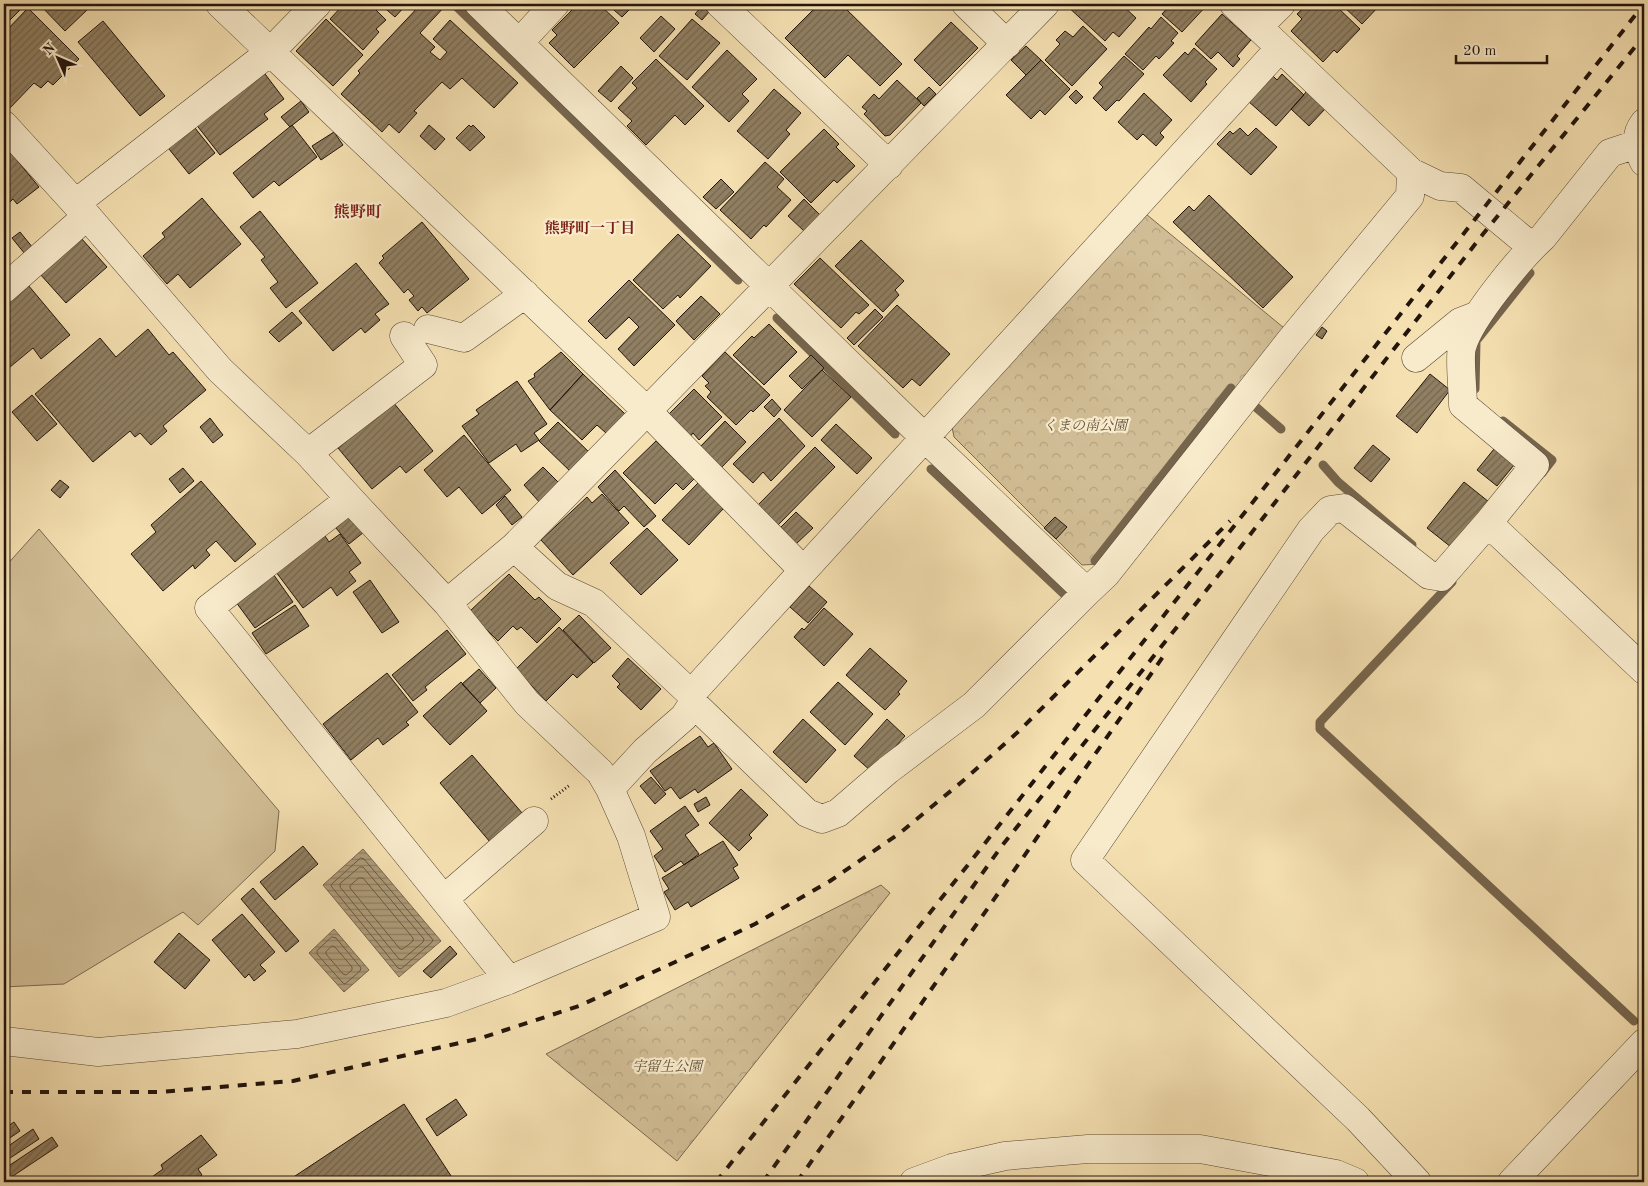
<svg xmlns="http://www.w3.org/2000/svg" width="1648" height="1186" font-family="'Old Standard TT','Noto Serif JP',serif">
<defs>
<pattern id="park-crowns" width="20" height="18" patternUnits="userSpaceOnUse" patternTransform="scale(1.25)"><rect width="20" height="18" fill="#d1bd95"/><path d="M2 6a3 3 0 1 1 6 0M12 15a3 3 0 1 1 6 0" fill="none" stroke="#b3a27f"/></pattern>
<pattern id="water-rules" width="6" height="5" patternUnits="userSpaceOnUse" patternTransform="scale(1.25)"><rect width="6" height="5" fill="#ae9b79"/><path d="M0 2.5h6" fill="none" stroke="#8d7d62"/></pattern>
<pattern id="building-hatch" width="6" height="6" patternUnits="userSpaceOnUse" patternTransform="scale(1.25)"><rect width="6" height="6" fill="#907f62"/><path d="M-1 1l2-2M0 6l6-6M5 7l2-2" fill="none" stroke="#75674f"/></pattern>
</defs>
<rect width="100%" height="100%" fill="#f5e0b1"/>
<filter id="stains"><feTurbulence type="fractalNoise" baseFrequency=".004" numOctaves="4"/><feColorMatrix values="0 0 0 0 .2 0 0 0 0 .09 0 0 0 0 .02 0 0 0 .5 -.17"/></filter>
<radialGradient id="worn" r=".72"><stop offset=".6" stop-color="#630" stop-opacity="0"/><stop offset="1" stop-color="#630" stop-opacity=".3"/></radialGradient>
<path fill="url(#park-crowns)" stroke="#7a6950" d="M1146 214 1284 328 1101 564 1082 565 954 437 952 427Z
M881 885 890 893 677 1161 546 1054Z"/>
<path fill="#d1bd95" stroke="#7a6950" d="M39 529 279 811 275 851 198 925 183 912 64 984 4 987V568Z"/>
<path fill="url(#water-rules)" stroke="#76654d" d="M363 849 441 941 399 977 323 885Z
M334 929 369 970 344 992 309 953Z"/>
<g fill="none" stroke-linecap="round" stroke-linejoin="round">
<path stroke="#685842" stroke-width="1" d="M361 858 364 859 433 940 432 942 401 969 398 968 331 886 332 884Z
M360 867H363L424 939 423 942 402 960 399 959 340 887V884Z
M359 878H363L413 938V941L403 949H400L350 888V886Z
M332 937 336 938 361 968 360 971 345 984 343 983 317 954V951Z
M332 946 335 947 352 967V970L346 975 343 974 326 954V952Z"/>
<path stroke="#76654d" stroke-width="9" d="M454 4 738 280
M777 318 895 434
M1475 389 1476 341 1530 273
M1257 408 1281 429
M1503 421 1552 460 1542 473
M1323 465 1338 482 1412 545
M931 469 1064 594
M1095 561 1231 388
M1452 582 1320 722V729L1634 1021"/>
</g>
<path fill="url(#building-hatch)" stroke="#23150c" d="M4 4H26L4 26Z
M39 4H83L88 9 65 31Z
M344 4H363L366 7 370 4 386 20 376 29 379 32 363 50 330 19Z
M380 4H407L395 17Z
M421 4H445L446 5 420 33 435 47 430 52 440 60 447 52 433 39 450 20 518 83 494 108 462 78 450 89 442 82 414 111 417 113 399 133 389 124 382 132 341 94 360 73 358 71Z
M504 4H514L509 9Z
M578 4H599L619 23 574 68 549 43 557 35 552 30Z
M607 4H635L622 17Z
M664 4H676L671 10Z
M819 4H841L902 64 880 86 848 55 825 78 785 38Z
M1068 4H1121L1136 18 1119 37 1113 32 1105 41 1066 5Z
M1171 4H1208L1182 32 1162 14Z
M1308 4H1334L1360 29 1337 53 1334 50 1323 62 1291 31 1302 19 1297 14Z
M1341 4H1381L1362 24Z
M702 6 709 12 702 20 695 14Z
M28 8 79 59 53 85 48 81 41 88 34 83 8 110 4 106V33Z
M1222 14 1251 40 1237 56 1240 59 1233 67 1218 52 1211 59 1195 44Z
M661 16 675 29 654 52 640 38Z
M1161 17 1178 33 1171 41 1174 43 1159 59 1156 56 1143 70 1125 54 1149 27 1151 29Z
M326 19 363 55 333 86 296 51Z
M692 19 720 43 687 80 659 56Z
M103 21 165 96 140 116 78 42Z
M951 22 978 48 940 86 914 60Z
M1083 26 1107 49 1072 86 1045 60 1060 44 1056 40 1065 31 1073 37Z
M1026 46 1041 60 1026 75 1011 60Z
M1194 48 1217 69 1205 82 1207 84 1191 102 1163 75 1185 52 1188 55Z
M727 50 757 79 742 94 749 101 729 122 692 87Z
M1124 56 1144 74 1119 101 1117 100 1106 111 1093 98 1103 87 1099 83Z
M656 59 704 106 685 125 675 115 646 145 627 126 632 121 618 108 637 88 632 83Z
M1041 60 1070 89 1045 115 1040 110 1031 119 1006 95Z
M621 66 633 78 611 102 598 91Z
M262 70 284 99 264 114 268 119 220 155 195 123Z
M1282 74 1304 95 1276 126 1248 101 1272 75 1277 80Z
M897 80 921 103 890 135 885 136 864 114 867 111 862 107 874 94 879 99Z
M929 87 936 94 924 106 917 98Z
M774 89 801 113 786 130 790 134 768 159 737 131Z
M1076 90 1083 97 1076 104 1069 97Z
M1307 91 1326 108 1309 126 1291 109Z
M1144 93 1172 120 1160 133 1164 137 1156 146 1143 134 1137 140 1118 122Z
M301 101 309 112 290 127 281 117Z
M191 123 215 153 189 174 165 144Z
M292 125 317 157 279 186 274 181 253 198 233 173Z
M429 125 445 139 435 150 420 136Z
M469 125 471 127 473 125 485 137 470 151 456 138Z
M1240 128 1248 136 1256 128 1277 147 1251 175 1217 144 1230 131 1233 134Z
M824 129 839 144 836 147 855 166 837 183 834 180 811 203 780 172Z
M334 132 343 145 321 160 312 146Z
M11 153 39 187 17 204 13 199 8 204 4 200V155L6 157Z
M765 162 784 179 777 187 791 200 766 227 764 225 751 239 720 210Z
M721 179 734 192 716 209 703 197Z
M1209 195 1293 277 1263 308 1173 222 1189 206 1194 211Z
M202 198 241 244 190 288 178 274 167 284 143 256 165 237 162 233Z
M804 199 820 215 804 231 788 216Z
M260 211 318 283 286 308 270 288 278 282 261 260 265 257 240 227Z
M422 222 469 279 427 313 422 307 418 311 409 300 414 296 408 289 404 293 379 263 384 258 382 256Z
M20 232 33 248 25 254 12 238Z
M678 234 711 266 680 298 678 295 663 309 633 280Z
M81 238 107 267 66 303 40 274Z
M861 240 904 281 895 290 899 295 883 312 835 266Z
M820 258 869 305 859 314 856 312 841 328 794 284Z
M356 263 389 304 375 314 380 320 365 333 361 328 333 351 299 311Z
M629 280 675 325 634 366 618 349 639 327 629 317 606 339 588 321Z
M28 285 70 335 41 359 33 348 4 372V306Z
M701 296 720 314 694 340 676 321Z
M897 305 950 354 920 386 912 379 903 388 858 346Z
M875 309 883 317 854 345 847 338Z
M292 312 302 323 279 342 269 332Z
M769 324 797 352 764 385 733 355 752 336 754 338Z
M1322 327 1327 331 1322 339 1316 335Z
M148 329 169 355 173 352 206 390 163 426 167 431 151 445 140 433 135 437 130 431 93 462 35 394 100 338 116 357Z
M561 352 583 374 550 410 528 381 535 377 534 374Z
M725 352 770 395 753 412 751 410 736 425 707 397 711 392 705 386 709 383 702 376Z
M811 355 824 368 802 389 789 376Z
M822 370 851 397 812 437 784 410Z
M583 374 625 414 606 433 597 425 582 440 550 410Z
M1430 374 1450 390 1417 433 1396 416Z
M517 381 547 424 534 433 539 440 521 452 516 444 489 463 462 426 479 414 476 410Z
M694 389 722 417 699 440 693 433 689 438 667 416Z
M32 395 57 424 37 441 12 412Z
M772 399 781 409 774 417 764 407Z
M393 402 433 451 406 473 400 466 372 489 338 448Z
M210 418 223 435 213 443 200 427Z
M779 418 805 446 771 481 763 472 753 483 733 464Z
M725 421 746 442 720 469 699 448Z
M558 422 592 455 573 474 539 441Z
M836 424 872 458 857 474 821 440Z
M464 435 511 490 482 514 459 487 447 497 424 470Z
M656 441 694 479 683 490 676 483 655 504 623 473Z
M1373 445 1390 459 1371 482 1354 468Z
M815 447 835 467 778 525 758 505Z
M1494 449 1514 465 1497 486 1477 470Z
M543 467 562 486 541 504 524 485Z
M183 468 194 481 180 493 169 479Z
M615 470 656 516 644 527 624 506 619 511 598 487Z
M60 480 69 487 60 498 51 490Z
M201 481 256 544 235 562 216 541 206 550 210 555 195 569 193 565 163 591 131 554 156 532 151 525Z
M1464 482 1489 502 1451 547 1427 528Z
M698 483 724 508 689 545 662 520Z
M602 494 629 523 573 575 541 540 587 497 592 503Z
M505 496 522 517 512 525 496 505Z
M796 512 813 528 796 544 780 528Z
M351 515 364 532 349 544 336 528Z
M1055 517 1067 527 1056 539 1044 528Z
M647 528 678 560 641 595 610 563Z
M340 534 361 563 349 572 356 581 337 596 331 587 303 608 276 572 325 536 329 542Z
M271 571 293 602 255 628 233 598Z
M509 574 535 600 539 597 561 619 537 643 521 627 517 630 513 626 498 641 469 612Z
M370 580 399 622 382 633 353 592Z
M809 586 827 602 808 623 790 607Z
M295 605 309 626 266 654 252 633Z
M824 608 853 634 824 666 794 637 802 628 804 630Z
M579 615 611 648 594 663 563 630Z
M559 627 593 663 577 678 573 674 546 701 516 669Z
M447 630 466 654 425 687 427 690 413 701 392 675Z
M870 648 907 681 898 692 900 694 885 710 846 675Z
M628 658 661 689 641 710 617 687 620 684 612 676Z
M479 669 496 688 480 703 462 684Z
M387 673 418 712 406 722 409 725 383 745 378 738 351 760 323 724Z
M461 682 487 711 450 745 423 716Z
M838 682 873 714 845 745 810 712Z
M803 719 836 750 806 783 773 752Z
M887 719 905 736 878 766 871 771 854 756Z
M700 736 708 747 714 743 732 769 698 793 695 789 680 799 671 787 665 791 650 771Z
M472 755 529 821 496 849 440 783Z
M651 777 666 794 655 804 640 786Z
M741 789 768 815 749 835 752 838 739 851 709 823Z
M706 797 710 805 698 812 694 804Z
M685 806 699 825 685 835 699 854 684 865 681 861 665 872 654 856 663 849 650 831Z
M723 841 738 865 733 868 739 878 691 907 688 902 675 910 664 892 669 889 662 878Z
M303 846 318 864 275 900 260 882Z
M253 888 299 941 286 952 241 899Z
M242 914 275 952 260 965 266 971 254 981 249 974 245 978 212 940Z
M179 933 210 960 185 989 154 962Z
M450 946 457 954 431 978 423 971Z
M456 1099 467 1115 437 1136 426 1119Z
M404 1104 455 1182H286Z
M14 1122 20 1131 4 1142V1129Z
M33 1129 39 1139 4 1162V1149Z
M201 1135 217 1155 198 1169 202 1175 193 1182H145L163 1169 161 1165Z
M52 1137 58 1146 4 1182V1169Z"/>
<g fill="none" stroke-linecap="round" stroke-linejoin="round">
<g stroke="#584835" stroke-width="29">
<path id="minor" d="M220 4 647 411 803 570
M479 4 925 438 1087 592
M720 4 889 165
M966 4 1007 44
M1258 27 1281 4
M519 43 555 4
M1644 123C1634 136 1637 149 1644 162
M4 125 87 216 220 370 308 453 350 499 447 603 527 703 600 772 610 789
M1411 172 1440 186 1461 188 1532 247
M76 203 270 52 317 4
M4 289 87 216
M428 329 464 338 525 294
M1416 358 1460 322 1478 315
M308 453 423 365 404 336
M350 499 209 608 509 980
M1488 523 1535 465 1463 405C1463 391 1459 358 1462 347 1470 318 1520 258 1543 237L1610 153 1637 144
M514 547 557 586 594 603 691 694 1280 48
M447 603 514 547 1045 4
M691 694 693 703 807 813 822 819 838 813 888 770 974 705 1087 592 1106 574 1290 341 1410 196 1411 172 1234 4
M444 899 534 821
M4 1041 98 1052 297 1034 446 1003 509 980 656 917 631 836 610 789 645 751 684 717 693 703
M914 1182 952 1168 1005 1156 1088 1149H1200L1336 1174 1355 1182
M1417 1182 1358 1119 1085 860 1311 530 1330 510 1344 508 1429 575 1441 577 1488 523 1644 670
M1512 1182 1644 1043"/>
</g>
<path stroke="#23150c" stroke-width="3" stroke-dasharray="1 2.5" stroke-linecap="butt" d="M551 799 570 785"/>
<use href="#minor" stroke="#f8ebcc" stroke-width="28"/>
<path stroke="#23150c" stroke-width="4" stroke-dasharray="9 9" stroke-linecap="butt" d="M4 1092H160L293 1081 481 1038 579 1006 673 963 755 924 830 881 900 833 964 780 1019 731 1230 521
M716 1182 971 861 1644 4
M763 1182 1001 847 1225 567 1483 234 1644 36
M797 1182 1167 651"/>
</g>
<g text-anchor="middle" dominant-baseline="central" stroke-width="4.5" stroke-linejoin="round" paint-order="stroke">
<g font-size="14" font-style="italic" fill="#60503c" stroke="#f8ebcc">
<text x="1085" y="426">くまの南公園</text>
<text x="667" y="1067">宇留生公園</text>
</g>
<g font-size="15" font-weight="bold" fill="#7a1f14" stroke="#f8ebcc">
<text x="590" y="229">熊野町一丁目</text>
</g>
<g font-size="16" font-weight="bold" fill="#7a1f14" stroke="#f8ebcc">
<text x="358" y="213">熊野町</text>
</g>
</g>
<rect width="1648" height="1186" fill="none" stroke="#f5e0b1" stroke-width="20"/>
<rect x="5" y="5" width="1638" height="1176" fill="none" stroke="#23150c" stroke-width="2.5"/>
<rect x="10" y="10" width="1628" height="1166" fill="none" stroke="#23150c"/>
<g transform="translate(58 58) rotate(315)" stroke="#f8ebcc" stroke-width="4" paint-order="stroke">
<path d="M0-4L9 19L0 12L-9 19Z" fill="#23150c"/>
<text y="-8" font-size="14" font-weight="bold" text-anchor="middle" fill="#23150c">N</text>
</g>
<path d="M1456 55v8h91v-8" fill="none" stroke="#23150c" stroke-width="2.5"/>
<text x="1463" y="55" font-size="15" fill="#23150c" stroke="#f8ebcc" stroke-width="4" paint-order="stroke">20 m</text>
<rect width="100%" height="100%" filter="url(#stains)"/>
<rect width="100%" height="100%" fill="url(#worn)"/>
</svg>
